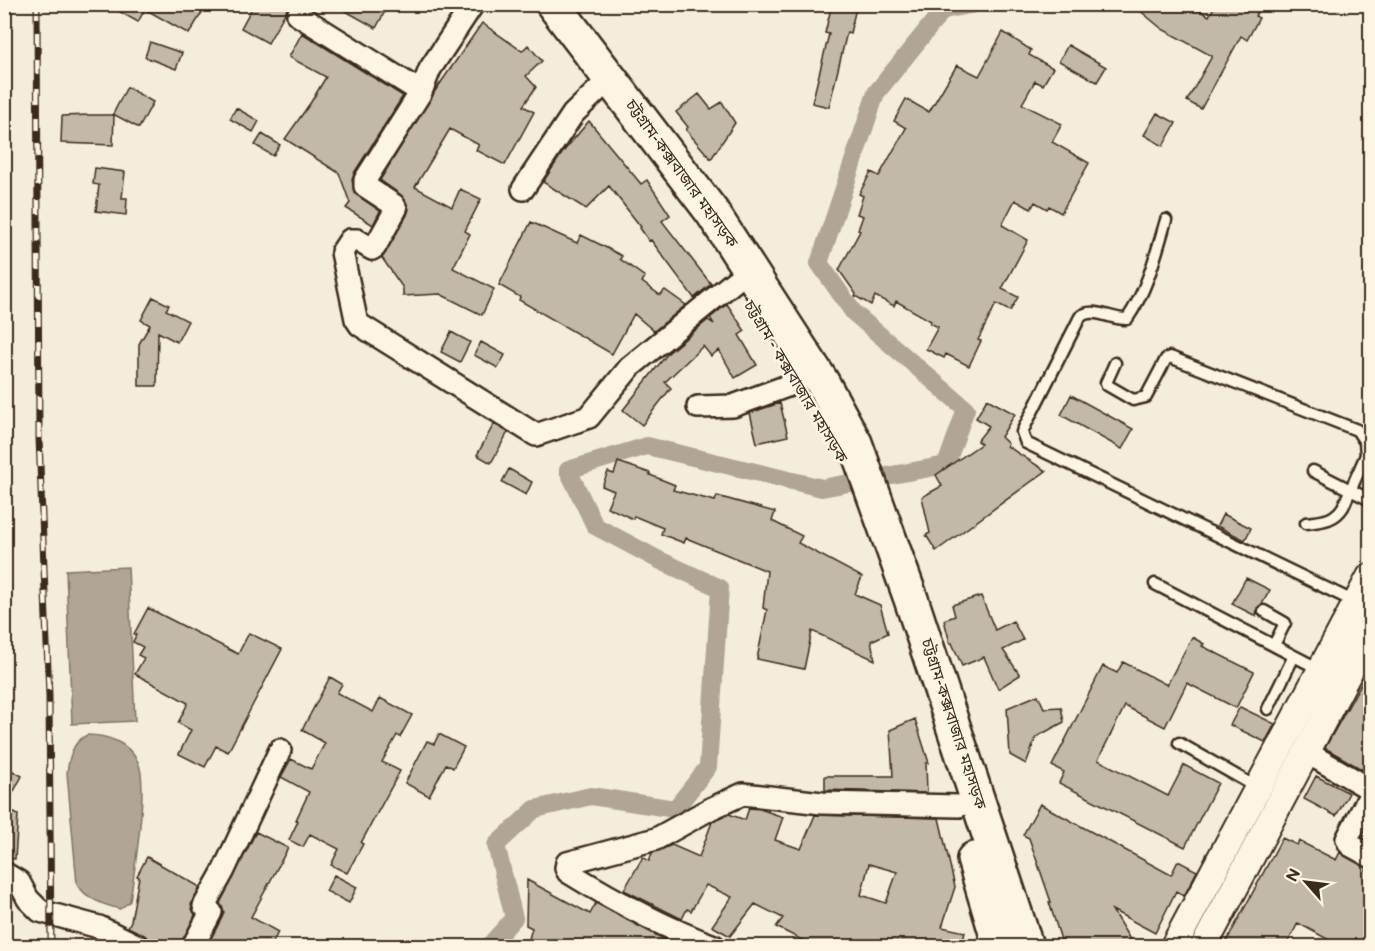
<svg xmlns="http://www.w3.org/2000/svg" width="1375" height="951" font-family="'Balsamiq Sans','Noto Sans Bengali',sans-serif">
<rect width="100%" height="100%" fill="#f4eddd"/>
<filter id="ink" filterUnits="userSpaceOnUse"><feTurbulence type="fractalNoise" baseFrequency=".0167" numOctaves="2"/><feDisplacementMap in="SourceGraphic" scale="12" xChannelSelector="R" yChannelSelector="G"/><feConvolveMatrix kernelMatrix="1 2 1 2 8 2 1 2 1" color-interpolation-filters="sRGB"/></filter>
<g filter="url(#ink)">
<path fill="#b0a596" stroke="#817466" stroke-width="1.5" d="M128 567 135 721 72 724 66 570Z
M87 735C107 735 128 742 138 762 149 785 134 873 130 901L120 909C104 905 86 899 77 884L67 773C69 758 72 742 87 735Z"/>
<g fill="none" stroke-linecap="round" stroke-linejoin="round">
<path stroke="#b0a596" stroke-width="18" d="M489 946 514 918 496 845 535 809 591 796 675 809 708 767 720 588 659 560 595 526 568 470 647 446 822 488 946 465 966 409 854 313 819 263 876 93 943 10 975 4"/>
</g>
<path fill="#c3b9aa" stroke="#3b2a1e" stroke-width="1.5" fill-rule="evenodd" d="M106 4H207L189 34 145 9 138 22Z
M254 4H290L268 43 241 28Z
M333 4H389L376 28Z
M832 4H857L850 33 847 32 829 107 812 103 829 34 825 33Z
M1132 4H1188L1209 16 1216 4H1262L1255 16 1259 18 1247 40 1241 36 1201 109 1187 101 1212 56 1162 29Z
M482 23 522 51 528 45 542 61 526 76 536 87 523 106 534 112 505 165 476 150 479 145 450 129 415 187 452 207 460 189 481 199 465 231 470 234 453 268 494 289 482 315 440 294 403 296V288L382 258 407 215 409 209 401 195 380 180 435 91Z
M1003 32 1031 50 1029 55 1053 68 1043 85 1035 81 1022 104 1062 124 1052 142 1089 163 1061 213 1049 206 1047 209 1035 202 1031 209 1015 200 1002 225 1028 240 1002 289 1018 297 1010 311 996 304 978 340 981 341 969 366 946 354 944 358 926 349 938 327 930 323 931 321 896 301 894 306 875 296 871 305 855 296 856 294 839 270 860 231 858 230 863 216 857 214 863 196 859 194 871 172 879 176 906 128 894 121 906 99 929 112 957 65 979 76Z
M302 33 403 96 354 173 352 179 354 193 380 211 373 225 346 208 350 203 339 173 285 139 311 102 326 77 289 57Z
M150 42 182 53 176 69 145 57Z
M1068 45 1106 67 1097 82 1059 61Z
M127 87 153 102 139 128 113 114Z
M699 94 711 109 722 102 735 123 711 159 686 130 688 127 676 112Z
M236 108 259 121 253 132 230 119Z
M1157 113 1176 123 1163 146 1144 135Z
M90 115H114L113 145 61 143 62 116Z
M589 121 641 184 647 180 670 215 662 221 711 284 694 298 651 240 649 241 640 228 641 227 609 186 586 209 543 182 563 152Z
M262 134 280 145 273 156 255 145Z
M95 168 125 172 122 198H127L126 215 96 211 99 185 93 184Z
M531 222 577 243 581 235 603 246 622 256 620 259 645 277 642 282 660 295 665 290 686 305 654 331 634 314 612 354 519 300 520 297 499 285Z
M153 297 169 305 166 310 188 321 177 342 158 332 157 386H139V344L150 325 141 320Z
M727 304 745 331 739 335 757 365 735 378 719 350 711 356 703 346 665 382 671 388 642 425 623 410 668 353 708 320 714 324 710 318Z
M451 332 470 342 460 362 441 352Z
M481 342 505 355 498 368 474 355Z
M1071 395 1133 429 1122 449 1061 415Z
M987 399 1015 414 1001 437 1008 444 1007 446 1046 471 936 551 926 535 930 533 922 497 942 486 936 475 981 444 977 441 989 426 976 418Z
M780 403 788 436 757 443 750 413Z
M494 424 508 432 491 463 477 455Z
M618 462 650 473V475L675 485 673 490 715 501 717 496 775 512 772 521 802 536 798 543 862 577 855 594 880 605 888 633 871 641 875 660 812 631 804 669 757 659 767 610 763 608 767 571 686 538 684 543 661 534 663 528 634 516 633 519 607 507 614 491 602 486 608 472 614 474Z
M509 469 532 482 526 495 502 482Z
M1223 514 1251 528 1245 540 1217 526Z
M1246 578 1270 590 1262 604 1257 608 1256 616 1232 604Z
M981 596 995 630 1013 621 1023 640 1003 650 1020 675 998 689 984 657 962 666 952 643H950L944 620 955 616 952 605Z
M148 608 238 654 249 633 282 649 228 752 216 746 205 767 179 754 191 730 178 723 188 703 135 674 144 658 138 655 143 647 133 642 136 635 134 634Z
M1192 637 1204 644 1202 646 1254 672 1236 708 1187 683 1165 727 1125 706 1098 760 1168 796 1184 765 1218 783 1185 847 1059 783 1064 772 1052 766 1103 666 1117 673 1123 662 1167 685Z
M1371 666V761L1365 771 1325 748Z
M330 677 342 684 337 693 373 712 380 698 412 715 400 737 397 735 382 762 400 771 361 843 363 844 347 873 331 865 339 849 310 834 303 847 289 840 298 821 296 820 309 792 281 777 291 759 311 769 325 743 302 730Z
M1038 695 1044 708 1061 707 1064 722 1036 737 1026 764 1010 755 1007 708Z
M1240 707 1275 724 1265 742 1230 725Z
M915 719 929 763H926L927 793 825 790V776H893L890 730Z
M439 734 464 747 453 768 446 764 429 796 405 783 427 741 434 744Z
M4 766 22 776 5 808 18 815 15 859 4 858Z
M1316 776 1349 793 1336 816 1304 799Z
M1040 804 1171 875 1178 861 1197 871 1184 896 1176 891 1155 933 1112 910 1134 946H1063L1049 902H1051L1029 838 1023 835Z
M749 808 760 809 783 817 775 840 801 849 815 815 939 818 955 887 942 927 965 932 962 946H883L864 940 862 946H814L776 927 783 918 755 904 730 936 712 926 732 897 706 885 691 911 687 909 682 919 624 890 643 857 649 861 652 853 672 845 699 857 712 822 729 814 745 820ZM869 864 897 872 886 903 861 895Z
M256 832 288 848 251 917 278 932 271 946H207L222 917 224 912 220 903Z
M1282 838 1297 845 1299 841 1336 860 1340 852 1367 868 1366 871 1371 873V946H1340L1298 923 1286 946H1224Z
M147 857 200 887 191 905 195 915 180 946H151L149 939 144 935 128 927 131 921 139 877 137 876Z
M334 875 357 887 349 903 326 891Z
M527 880 590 914 596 903 669 942 667 946H527L532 928 526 925Z"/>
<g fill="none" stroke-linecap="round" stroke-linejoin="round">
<g stroke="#3b2a1e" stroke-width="15">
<path id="service" d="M1166 220C1156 254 1147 291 1127 319 1112 320 1092 306 1080 317L1022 432 1026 443 1357 603
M1115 363 1106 383 1107 385 1133 400 1146 397 1166 359 1170 357 1357 430 1365 442 1366 455 1343 507C1334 521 1322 521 1306 523
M1313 471 1370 500
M1155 584 1321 670
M1264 611 1285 623 1274 645
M1268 709 1294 656
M1179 743 1258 788"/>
</g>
<g stroke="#3b2a1e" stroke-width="26">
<path id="minor" d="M473 4 430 69 421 92 365 180V186L394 205 396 209 375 247 372 249 357 240H350L342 252 356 319 360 325 536 435 589 417 630 367 735 281
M298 15 421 92
M523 189 573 114 600 88
M698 407 733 406 798 382
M1306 752 1370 789
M1370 795 1347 839 1350 845 1370 856
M4 873 19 882 28 899 40 911 99 927 138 946
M193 946 211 912 204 906 223 872 280 750
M714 946C662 927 615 901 568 872L566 868 567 863 656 839 710 809 743 794 822 803 959 806"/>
</g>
<g stroke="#3b2a1e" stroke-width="30">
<path id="tertiary" d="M1174 946 1370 577
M1204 946 1370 632"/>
</g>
<g stroke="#3b2a1e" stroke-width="38">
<path id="trunk" d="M553 4 712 212 822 382 855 443 911 599 1026 946
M974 859 1000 946"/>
</g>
<use href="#service" stroke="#fcf5e5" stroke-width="10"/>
<use href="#minor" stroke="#fcf5e5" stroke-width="21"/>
<use href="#tertiary" stroke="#fcf5e5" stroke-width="26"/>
<use href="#trunk" stroke="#fcf5e5" stroke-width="33"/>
<g stroke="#3b2a1e" stroke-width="7">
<path id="rail" d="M37 4 39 438 49 696 51 946"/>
</g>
<use href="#rail" stroke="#fcf5e5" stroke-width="4.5" stroke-dasharray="14" stroke-linecap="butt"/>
</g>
</g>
<g text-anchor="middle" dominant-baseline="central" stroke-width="5" stroke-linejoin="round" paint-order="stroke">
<g font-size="16" fill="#3b2a1e" stroke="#fcf5e5">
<text transform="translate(681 174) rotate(54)">চট্টগ্রাম-কক্সবাজার মহাসড়ক</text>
<text transform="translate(795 382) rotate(59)">চট্টগ্রাম - কক্সবাজার মহাসড়ক</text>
<text transform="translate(953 724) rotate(72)">চট্টগ্রাম-কক্সবাজার মহাসড়ক</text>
</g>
</g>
<rect width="1375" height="951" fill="none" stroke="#fcf5e5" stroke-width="24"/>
<rect x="12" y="12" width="1351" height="927" fill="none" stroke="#3b2a1e" stroke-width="2" filter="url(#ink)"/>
<g transform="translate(1306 882) rotate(298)" stroke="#fcf5e5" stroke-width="4.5" paint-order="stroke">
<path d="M0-4.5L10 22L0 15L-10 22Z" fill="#3b2a1e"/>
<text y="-9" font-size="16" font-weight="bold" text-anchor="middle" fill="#3b2a1e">N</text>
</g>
</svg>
